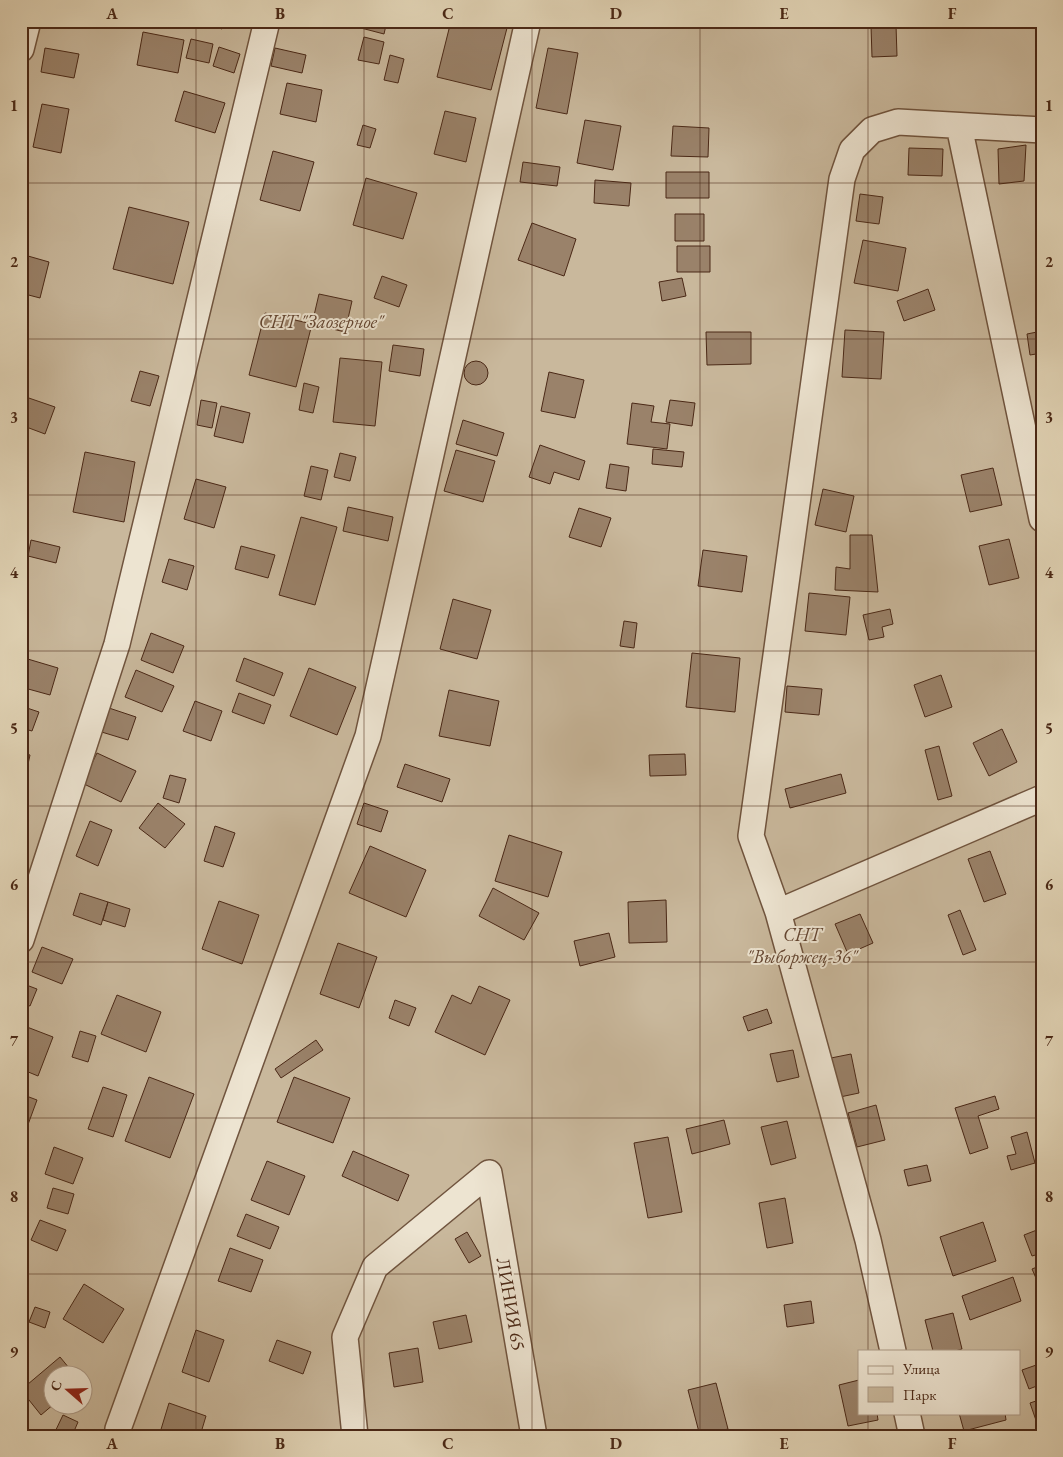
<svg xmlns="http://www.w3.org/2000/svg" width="1063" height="1457" font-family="'EB Garamond',serif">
<rect width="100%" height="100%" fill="#e3d6b8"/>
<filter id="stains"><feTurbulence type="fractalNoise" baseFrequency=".004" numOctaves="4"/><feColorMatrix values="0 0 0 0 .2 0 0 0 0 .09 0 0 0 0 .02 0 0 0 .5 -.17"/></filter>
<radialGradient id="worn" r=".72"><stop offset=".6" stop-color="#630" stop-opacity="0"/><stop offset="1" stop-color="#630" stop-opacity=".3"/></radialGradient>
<path fill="#c9b89c" stroke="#8a7059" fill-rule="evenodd" d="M21 21H1042V1436H21ZM859 1351H1019V1413H859ZM52 1374H82V1404H52Z"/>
<path fill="#9a826a" stroke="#4a2816" d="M200 21H224L222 29Z
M342 21H387L384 34 342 23Z
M451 21H479L507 28 491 90 437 77Z
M896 25 897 56 872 57 871 26Z
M143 32 184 40 178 73 137 65Z
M364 37 384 42 379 64 358 60Z
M191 39 213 44 209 63 186 58Z
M219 47 240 54 234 73 213 66Z
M45 48 79 54 74 78 41 72Z
M275 48 306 55 302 73 271 66Z
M548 48 578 53 567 114 536 108Z
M390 55 404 59 398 83 384 80Z
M287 83 322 90 316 122 280 114Z
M184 91 225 103 215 133 175 121Z
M42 104 69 109 61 153 33 147Z
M445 111 476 118 466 162 434 154Z
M585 120 621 126 613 170 577 163Z
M363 125 376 129 370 148 357 145Z
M673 126 709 128 708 157 671 156Z
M1026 145 1024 181 999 184 998 149Z
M909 148 943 149 942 176 908 175Z
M273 151 314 162 300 211 260 200Z
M523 162 560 167 557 186 520 182Z
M666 172H709V198H666Z
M366 178 417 193 403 239 353 225Z
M595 180 631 183 629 206 594 203Z
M860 194 883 197 879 224 856 221Z
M129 207 189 222 173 284 113 269Z
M675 214H704V241H675Z
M532 223 576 239 564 276 518 260Z
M863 240 906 248 898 291 854 283Z
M677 246H710V272H677Z
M21 254 49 262 40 298 21 293Z
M382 276 407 285 399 307 374 298Z
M682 278 686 296 662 301 659 282Z
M928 289 935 310 904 321 897 301Z
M319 294 352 301 345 332 312 324Z
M265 313 312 324 296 387 249 375Z
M845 330 884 332 881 379 842 377Z
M1042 331V353L1030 355 1027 334Z
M706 332H751V364L707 365Z
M393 345 424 349 420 376 389 371Z
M340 358 382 362 375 426 333 422Z
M464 373a12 12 0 1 1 24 0a12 12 0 1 1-24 0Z
M140 371 159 376 150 406 131 401Z
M549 372 584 380 575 418 541 411Z
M304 383 319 387 313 413 299 410Z
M23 396 55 407 45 434 21 425V401Z
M201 400 217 403 212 428 197 425Z
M670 400 695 403 692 426 666 422Z
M632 403 654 406 651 422 670 424 667 449 627 444Z
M221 406 250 413 243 443 214 436Z
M463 420 504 433 497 456 456 444Z
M540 445 585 461 579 480 554 472 550 484 529 477Z
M653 449 684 452 682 467 652 464Z
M456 450 495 461 483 502 444 491Z
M85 452 135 462 124 522 73 512Z
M340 453 356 457 350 481 334 477Z
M610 464 629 467 626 491 606 488Z
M311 466 328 470 321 500 304 496Z
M993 468 1002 505 970 512 961 475Z
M196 479 226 487 214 528 184 519Z
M823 489 854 496 846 532 815 525Z
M348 507 393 517 388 541 343 531Z
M579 508 611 518 601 547 569 537Z
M301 517 337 527 315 605 279 595Z
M850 535H872L878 592 835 590 836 567 850 569Z
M1009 539 1019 578 989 585 979 546Z
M31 540 60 547 56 563 28 556Z
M241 546 275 555 268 578 235 569Z
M703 550 747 556 742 592 698 586Z
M169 559 194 566 187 590 162 582Z
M809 593 850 597 846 635 805 631Z
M453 599 491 610 477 659 440 649Z
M890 609 893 624 882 627 884 637 869 640 863 615Z
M21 619 28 621 23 639 21 638Z
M624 621 637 623 634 648 620 646Z
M151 633 184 646 173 673 141 660Z
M692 653 740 658 735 712 686 707Z
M21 657 58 668 50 695 21 687Z
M244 658 283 673 274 696 236 681Z
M309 668 356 687 337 735 290 716Z
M136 670 174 686 162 712 125 697Z
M941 675 952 707 925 717 914 685Z
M787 686 822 689 819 715 785 712Z
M449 690 499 701 490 746 439 736Z
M239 693 271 705 264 724 232 712Z
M195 701 222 711 211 741 183 731Z
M21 706 39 712 32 731 21 728Z
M103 706 136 717 128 740 95 730Z
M1002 729 1017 762 989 776 973 743Z
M939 746 952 796 938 800 925 750Z
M21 752 30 755 25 778 21 777Z
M97 753 136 771 121 802 82 783Z
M685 754 686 775 650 776 649 755Z
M405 764 450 779 442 802 397 787Z
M841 774 846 793 790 808 785 789Z
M170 775 186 779 179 803 163 798Z
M158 803 185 824 165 848 139 828Z
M364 803 388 811 381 832 357 824Z
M90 821 112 830 98 866 76 856Z
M215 826 235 833 223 867 204 861Z
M509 835 562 852 548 897 495 881Z
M370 846 426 870 406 917 349 893Z
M990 851 1006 894 984 902 968 859Z
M493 888 539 913 524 940 479 916Z
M80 893 108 902 101 925 73 915Z
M666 900 667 942 629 943 628 902Z
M219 901 259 915 242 964 202 949Z
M108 902 130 909 125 927 103 920Z
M960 910 976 950 963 955 948 915Z
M860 914 873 943 848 954 835 924Z
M609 933 615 957 580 966 574 941Z
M338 943 377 957 359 1008 320 994Z
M42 947 73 959 62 984 32 972Z
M21 983 37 989 30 1006 21 1003Z
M479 986 510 1000 485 1055 435 1032 452 995 471 1004Z
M117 995 161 1012 146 1052 101 1034Z
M395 1000 416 1008 409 1026 389 1018Z
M767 1009 772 1023 748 1031 743 1017Z
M27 1027 53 1037 38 1076 21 1069V1042Z
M80 1031 96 1036 88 1062 72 1057Z
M316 1040 323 1050 281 1078 275 1069Z
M793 1050 799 1077 777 1082 770 1054Z
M851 1054 859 1093 840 1097 831 1058Z
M149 1077 194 1094 170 1158 125 1141Z
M294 1077 350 1098 333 1143 277 1122Z
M103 1087 127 1095 113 1137 88 1129Z
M21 1094 37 1100 26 1130 21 1129Z
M995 1096 999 1109 978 1116 988 1148 970 1154 955 1108Z
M876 1105 885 1140 857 1147 848 1113Z
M724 1120 730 1144 692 1154 686 1129Z
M787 1121 796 1158 771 1165 761 1127Z
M1027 1132 1035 1163 1011 1170 1007 1156 1016 1154 1011 1137Z
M668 1137 682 1212 648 1218 634 1143Z
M54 1147 83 1158 73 1184 45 1174Z
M353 1151 409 1175 398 1201 342 1176Z
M267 1161 305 1176 289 1215 251 1200Z
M927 1165 931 1181 908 1186 904 1170Z
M53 1188 74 1194 68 1214 47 1208Z
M785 1198 793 1243 767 1248 759 1203Z
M246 1214 279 1227 270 1249 237 1236Z
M40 1220 66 1230 57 1251 31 1240Z
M983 1222 996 1261 953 1276 940 1237Z
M1042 1228V1253L1032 1256 1024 1235Z
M467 1232 481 1256 469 1263 455 1239Z
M230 1248 263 1260 251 1292 218 1281Z
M1042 1265V1283L1039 1285 1032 1269Z
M1013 1277 1021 1301 970 1320 962 1296Z
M84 1284 124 1309 103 1343 63 1319Z
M811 1301 814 1323 787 1327 784 1305Z
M35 1307 50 1312 45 1328 29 1322Z
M953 1313 962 1349 955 1351H933L925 1320Z
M466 1315 472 1342 439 1349 433 1322Z
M196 1330 224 1340 209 1382 182 1372Z
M277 1340 311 1352 303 1374 269 1361Z
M418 1348 423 1382 394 1387 389 1353Z
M60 1357 74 1374H52L54 1404 41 1415 21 1390Z
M1042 1363V1384L1029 1389 1022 1370Z
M859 1380V1413H877L878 1420 848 1426 839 1385Z
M716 1383 728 1429 700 1436 688 1390Z
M1042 1399V1428L1039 1429 1030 1403Z
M169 1403 206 1416 200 1436H159Z
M959 1413H1005L1006 1420 964 1431Z
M63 1415 78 1422 72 1436H53Z"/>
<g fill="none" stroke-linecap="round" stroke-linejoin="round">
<g stroke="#70543e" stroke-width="28">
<path id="street" d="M21 49 28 21
M959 126 1042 519
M778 912 1042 798
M21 940 117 644 267 21
M489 1173 534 1436
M893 1351 868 1240 778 912 751 836 842 179 852 150 872 130 898 122 1042 130
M907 1413 912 1436
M117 1436 118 1429 368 736 528 21
M355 1436 345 1337 375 1267 489 1173"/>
</g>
<use href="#street" stroke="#ede4d1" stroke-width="25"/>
</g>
<path fill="none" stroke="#4a2816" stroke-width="1" stroke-opacity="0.55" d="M196 21V1436M364 21V1436M532 21V1436M700 21V1436M868 21V1351M21 183H1042M21 339H1042M21 495H1042M21 651H1042M21 806H1042M21 962H1042M21 1118H1042M21 1274H1042M868 1413V1436"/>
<g text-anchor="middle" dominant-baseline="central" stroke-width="4" stroke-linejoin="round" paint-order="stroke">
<g font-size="19" font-style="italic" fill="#634531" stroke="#ede4d1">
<text x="321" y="321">СНТ "Заозерное"</text>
<text x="802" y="934">СНТ<tspan x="802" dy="22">"Выборжец-36"</tspan></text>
</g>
<g font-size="19" fill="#4a2816" stroke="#ede4d1">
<text transform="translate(511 1304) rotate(80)">ЛИНИЯ 65</text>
</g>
</g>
<rect width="1063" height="1457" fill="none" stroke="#e3d6b8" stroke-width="55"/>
<rect x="858" y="1350" width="162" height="65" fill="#ede4d1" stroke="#ac9986"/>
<rect x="868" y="1366" width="25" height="8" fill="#ede4d1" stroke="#ac9986"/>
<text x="903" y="1374" font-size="15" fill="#4a2816">Улица</text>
<rect x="868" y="1387" width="25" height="15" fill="#c9b89c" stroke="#ac9986"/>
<text x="903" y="1400" font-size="15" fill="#4a2816">Парк</text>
<g transform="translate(68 1390) rotate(290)"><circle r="24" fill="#ede4d1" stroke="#ac9986"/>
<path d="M0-4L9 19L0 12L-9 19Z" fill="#8f2418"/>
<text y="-8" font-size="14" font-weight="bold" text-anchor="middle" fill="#4a2816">С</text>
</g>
<rect x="28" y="28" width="1008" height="1402" fill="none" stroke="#4a2816" stroke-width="2"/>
<g font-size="16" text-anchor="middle" font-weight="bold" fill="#4a2816">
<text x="112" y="19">A</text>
<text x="280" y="19">B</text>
<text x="448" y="19">C</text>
<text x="616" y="19">D</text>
<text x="784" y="19">E</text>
<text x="952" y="19">F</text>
<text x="14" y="111">1</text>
<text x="1049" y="111">1</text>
<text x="14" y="267">2</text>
<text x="1049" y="267">2</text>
<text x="14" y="423">3</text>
<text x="1049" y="423">3</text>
<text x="14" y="578">4</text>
<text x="1049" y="578">4</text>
<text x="14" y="734">5</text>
<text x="1049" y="734">5</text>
<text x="14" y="890">6</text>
<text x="1049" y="890">6</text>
<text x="14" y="1046">7</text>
<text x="1049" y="1046">7</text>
<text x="14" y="1202">8</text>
<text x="1049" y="1202">8</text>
<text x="14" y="1357">9</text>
<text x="1049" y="1357">9</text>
<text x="112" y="1449">A</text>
<text x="280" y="1449">B</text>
<text x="448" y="1449">C</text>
<text x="616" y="1449">D</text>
<text x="784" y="1449">E</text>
<text x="952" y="1449">F</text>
</g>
<rect width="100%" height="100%" filter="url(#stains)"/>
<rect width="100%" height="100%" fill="url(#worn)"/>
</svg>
